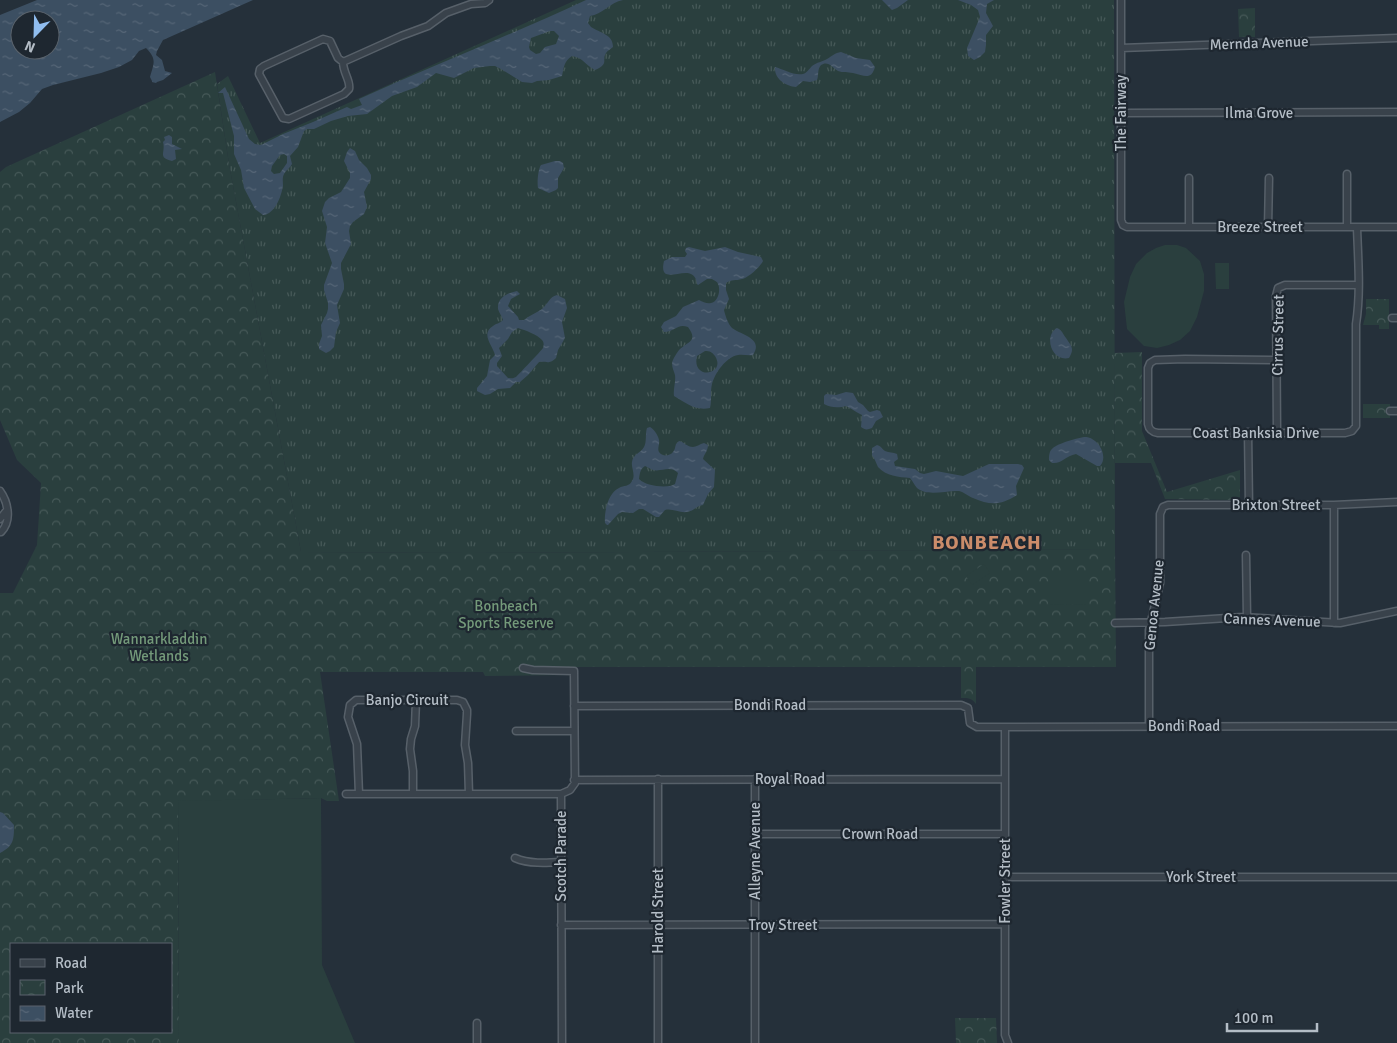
<svg xmlns="http://www.w3.org/2000/svg" width="1397" height="1043" font-family="Signika,sans-serif">
<defs>
<pattern id="grass-tufts" width="24" height="20" patternUnits="userSpaceOnUse" patternTransform="scale(1.25)"><rect width="24" height="20" fill="#2a3f3e"/><path d="M3 7l-1-3M5 7V3M7 7l1-3M15 17l-1-3M17 17v-4M19 17l1-3" fill="none" stroke="#465958"/></pattern>
<pattern id="park-crowns" width="20" height="18" patternUnits="userSpaceOnUse" patternTransform="scale(1.25)"><rect width="20" height="18" fill="#2a3f3e"/><path d="M2 6a3 3 0 1 1 6 0M12 15a3 3 0 1 1 6 0" fill="none" stroke="#465958"/></pattern>
<pattern id="water-ripples" width="26" height="14" patternUnits="userSpaceOnUse" patternTransform="scale(1.25)"><rect width="26" height="14" fill="#3c4f62"/><path d="M2 4q2-2 4 0t4 0M15 11q2-2 4 0t4 0" fill="none" stroke="#566677"/></pattern>
</defs>
<rect width="100%" height="100%" fill="#25303a"/>
<path fill="url(#grass-tufts)" d="M576 0H1114L1115 549 469 553 301 552 229 164 217 84 228 76 260 143Z"/>
<path fill="url(#park-crowns)" fill-rule="evenodd" d="M1255 8V37H1239L1238 9Z
M215 72 229 164 301 552 469 553 1115 549 1116 667H976V704C972 698 968 698 961 698V667H570V675L485 676 483 672H320L339 801H327L321 798 178 802 179 1043H0V593H13L37 545 41 483 17 460 0 420V172L6 167ZM11 944H171V1032H11Z
M1366 299H1389V329H1379V325H1363L1366 314Z
M1142 352V431L1167 492 1240 470V497L1238 500 1165 499 1151 463H1115L1114 353Z
M1363 404H1390V418H1363Z
M955 1018H996L997 1043H956Z"/>
<path fill="#2a3f3e" d="M1165 245H1177L1186 248 1200 261 1204 274V291L1197 317 1190 331 1180 340 1169 345 1157 348 1144 346 1127 329 1124 302 1130 277 1136 264 1147 253 1156 248Z
M1215 263H1229V289H1216Z
M984 564 990 573 972 585 966 576Z
M1050 572H1087V604L1050 605Z
M321 798 322 965 355 1043H179L178 801Z"/>
<path fill="url(#water-ripples)" fill-rule="evenodd" d="M37 0H253L163 40 157 51 156 55 162 60 165 71 172 73 163 80 157 82 156 83 152 82V81L150 77C154 63 157 59 146 48L139 51 132 60 119 67 101 73 53 85 42 89 30 103 19 112 0 122V15ZM20 20H50V50H20Z
M586 0H623C610 2 602 15 590 16L588 23 591 27C600 33 613 34 613 47 611 49 608 50 606 53 601 61 610 63 595 70 585 65 584 58 572 56 564 61 564 67 562 76L549 80 537 81 532 83 522 82 501 69 495 66H490L474 68 454 78 436 73 417 87 392 96 367 114 348 116 331 121 314 129H307L304 131 298 147 290 156 292 164C290 168 286 170 284 174 282 178 283 182 283 186 281 197 275 214 263 215L255 209 244 188 241 170 234 154V136L223 93H218L225 87 249 139 255 144 261 145 283 134 313 122 347 107 351 109 362 105 359 99C434 65 511 35 586 0ZM550 31H554L559 36 556 44 545 47 540 53 536 54 530 50 529 47 531 38ZM284 154 287 156V163L280 173 274 174 271 171 272 166 280 155Z
M882 0H908L897 8 892 10Z
M958 0H994L987 4 986 13 993 26 986 35V45L985 52 980 57 974 60 968 56 967 48 980 17 978 10 971 5Z
M841 52 856 58 870 60 875 67C871 81 864 75 853 73 848 72 843 73 838 71 833 68 828 60 821 65 817 69 819 76 817 80L810 82 803 81 796 87C786 86 774 79 775 67 783 69 794 76 803 74 807 73 809 69 812 66 817 62 822 62 827 59 832 56 835 53 841 52Z
M169 135 172 137V144L182 149 175 150 176 159 172 161C157 157 166 153 163 142L165 140 164 137Z
M350 148 355 151 359 160 367 168 371 175V179L364 192 367 207 364 214 353 222 350 226 349 231 351 244 341 263V269L344 284V289L337 305 340 323 336 332 334 347 330 351 326 353 319 349V344L322 336 321 325 327 313 328 309V303L324 290V285L332 263 325 243 327 227 322 211 325 202 329 198 341 192 350 178V173L344 161 347 152Z
M555 161H560L563 163 564 168 558 178V188L556 190 549 193 538 188C537 183 538 169 541 165Z
M689 247 705 251 725 247 738 252 761 257 763 261C760 267 748 278 742 279 735 281 732 279 726 283V290L729 299 724 310C725 315 728 324 732 328 741 335 764 338 753 355 748 356 743 354 738 355 726 357 715 373 712 384 710 392 712 400 710 408 695 411 686 403 674 396 673 389 676 382 675 375 674 371 672 368 672 363 673 359 677 352 680 349 689 341 698 341 688 327 677 323 675 332 664 332L661 327 664 322 676 316 683 307 699 300C703 302 707 304 711 303 718 302 721 290 718 284 717 281 715 281 712 279H707L698 285 697 284C694 257 657 292 664 261L672 257H685L687 254 685 251 686 248ZM705 351C710 351 712 352 715 356 727 375 691 381 697 356Z
M517 291 520 294 511 299 508 306 518 317 519 320H524C530 315 536 313 542 309 548 304 549 297 557 295L565 299 567 308 562 322 565 338 558 350 556 358C548 365 548 361 539 362L528 375 520 382H516L510 388 498 389 490 394 485 395 477 391V388L487 376 490 360 495 355C493 346 480 334 493 326 497 323 499 324 503 320 502 316 499 313 498 309 497 297 508 293 517 291ZM518 328C525 330 538 335 542 340 544 342 544 345 543 348 541 351 519 374 516 377 512 379 512 378 508 378L497 366V363L502 356 499 348 508 339 512 332Z
M1057 328C1063 331 1062 333 1066 338 1071 346 1075 348 1069 358 1052 362 1043 336 1057 328Z
M846 392 853 393 858 402 863 405 868 411 870 412 877 410 880 411 883 417 876 421 872 428C867 430 865 430 861 427L862 415C859 414 849 407 846 406 839 408 831 408 824 404V396L826 394 836 395Z
M650 427C654 429 658 435 659 440 660 444 657 449 659 452 662 457 670 456 673 452 675 450 675 447 676 444L679 441C684 442 687 447 693 447 696 447 700 444 704 443L708 445C708 451 704 454 703 459L715 470 714 487 708 494 703 505C696 506 694 511 687 512 679 513 672 508 665 510L659 517H656L643 509H639L633 513 622 512 618 514 608 525H607L605 523C604 512 608 493 619 488 624 485 629 487 632 481 636 475 631 468 632 462 633 454 641 453 644 447 647 442 645 434 647 428ZM645 466C648 467 650 469 653 470 662 472 670 465 678 473L675 484C668 489 645 486 639 479 640 473 640 469 645 466Z
M1086 437C1098 438 1109 456 1100 466H1097L1076 454C1065 456 1062 464 1052 463L1049 460C1049 456 1049 451 1053 448 1057 444 1079 437 1086 437Z
M877 445C881 446 881 448 885 451 889 453 893 452 897 454L898 459 894 462 895 466 915 469 920 473 924 474 936 471 963 476 989 464H1018L1022 465 1024 468 1016 486 1017 495C1001 505 991 506 973 498 968 496 964 492 959 491 946 490 928 497 917 488 914 485 913 481 910 478 899 477 886 476 878 467 876 463 875 459 872 455V448Z
M0 812 3 813 14 825C14 839 14 846 0 853Z"/>
<g fill="none" stroke-linecap="round" stroke-linejoin="round">
<g stroke="#576069" stroke-width="9">
<path id="minor" d="M1121 0V220L1123 225 1127 227H1397
M323 39 330 41 338 58 343 62C343 73 351 81 349 89L344 94 289 119 283 118 259 74 260 69 264 66Z
M1121 48 1397 38
M343 62 401 36 428 26 446 13 471 4 485 3 489 0
M1121 113 1397 112
M1347 174V227
M1189 178V227
M1268 227 1269 178
M1392 318H1397
M1277 360 1185 359 1155 360 1150 363 1148 368V424C1149 430 1152 432 1158 433H1345L1352 431 1356 426V324C1361 292 1358 259 1357 227
M1390 411H1397
M1248 432 1249 506
M1277 432 1276 296 1278 288 1285 285H1358
M0 491C8 502 12 521 1 532
M0 519 7 510
M1246 555 1247 617
M1115 623 1165 622 1243 617 1340 623 1397 611
M1334 623V505
M574 706 961 705 968 708 970 723 977 727 1397 726
M1149 726V630L1160 583V514L1163 507 1168 505H1334L1397 502
M1005 727V1035L1008 1043
M516 731H574
M658 779V1043
M574 780 1005 779
M346 794H561L570 790 575 783 574 671 533 670 523 668
M359 794 357 744 348 717 350 705 356 700H457L463 702 467 710V714L465 745 468 763 469 794
M413 794V771L410 749 411 739 415 726 416 700
M561 794 562 1043
M755 834H1005
M515 858C529 864 546 863 561 862
M1005 877H1397
M561 925 1005 924
M477 1023V1043
M755 1043V779"/>
</g>
<use href="#minor" stroke="#39424b" stroke-width="6"/>
</g>
<g text-anchor="middle" dominant-baseline="central" stroke-width="4.5" stroke-linejoin="round" paint-order="stroke">
<g font-size="15" fill="#b4bdc6" stroke="#1e2730">
<text transform="translate(1259 43) rotate(-2)">Mernda Avenue</text>
<text transform="translate(1121 113) rotate(-90)">The Fairway</text>
<text x="1259" y="113">Ilma Grove</text>
<text x="1260" y="227">Breeze Street</text>
<text transform="translate(1278 335) rotate(-89)">Cirrus Street</text>
<text x="1256" y="433">Coast Banksia Drive</text>
<text x="1276" y="505">Brixton Street</text>
<text transform="translate(1154 605) rotate(-84)">Genoa Avenue</text>
<text transform="translate(1272 620) rotate(2)">Cannes Avenue</text>
<text x="407" y="700">Banjo Circuit</text>
<text x="770" y="705">Bondi Road</text>
<text x="1184" y="726">Bondi Road</text>
<text x="790" y="779">Royal Road</text>
<text x="880" y="834">Crown Road</text>
<text transform="translate(755 851) rotate(-90)">Alleyne Avenue</text>
<text transform="translate(561 856) rotate(-90)">Scotch Parade</text>
<text x="1201" y="877">York Street</text>
<text transform="translate(1005 881) rotate(-90)">Fowler Street</text>
<text transform="translate(658 911) rotate(-90)">Harold Street</text>
<text x="783" y="925">Troy Street</text>
</g>
<g font-size="15" fill="#749a7a" stroke="#1e2730">
<text x="506" y="606">Bonbeach<tspan x="506" dy="17">Sports Reserve</tspan></text>
<text x="159" y="639">Wannarkladdin<tspan x="159" dy="17">Wetlands</tspan></text>
</g>
<g font-size="20" font-weight="bold" letter-spacing="1" fill="#cb8c6a" stroke="#1e2730">
<text x="987" y="542">BONBEACH</text>
</g>
</g>
<rect x="10" y="943" width="162" height="90" fill="#1e2730" stroke="#5a636c"/>
<rect x="20" y="959" width="25" height="8" fill="#39424b" stroke="#5a636c"/>
<text x="55" y="968" font-size="15" fill="#b4bdc6">Road</text>
<rect x="20" y="980" width="25" height="15" fill="url(#park-crowns)" stroke="#5a636c"/>
<text x="55" y="993" font-size="15" fill="#b4bdc6">Park</text>
<rect x="20" y="1006" width="25" height="15" fill="url(#water-ripples)" stroke="#5a636c"/>
<text x="55" y="1018" font-size="15" fill="#b4bdc6">Water</text>
<g transform="translate(35 35) rotate(203)"><circle r="24" fill="#1e2730" stroke="#5a636c"/>
<path d="M0-4L9 19L0 12L-9 19Z" fill="#90bdef"/>
<text y="-8" font-size="14" font-weight="bold" text-anchor="middle" fill="#b4bdc6">N</text>
</g>
<path d="M1227 1023v8h90v-8" fill="none" stroke="#b4bdc6" stroke-width="2.5"/>
<text x="1234" y="1023" font-size="15" fill="#b4bdc6" stroke="#1e2730" stroke-width="4" paint-order="stroke">100 m</text>
</svg>
